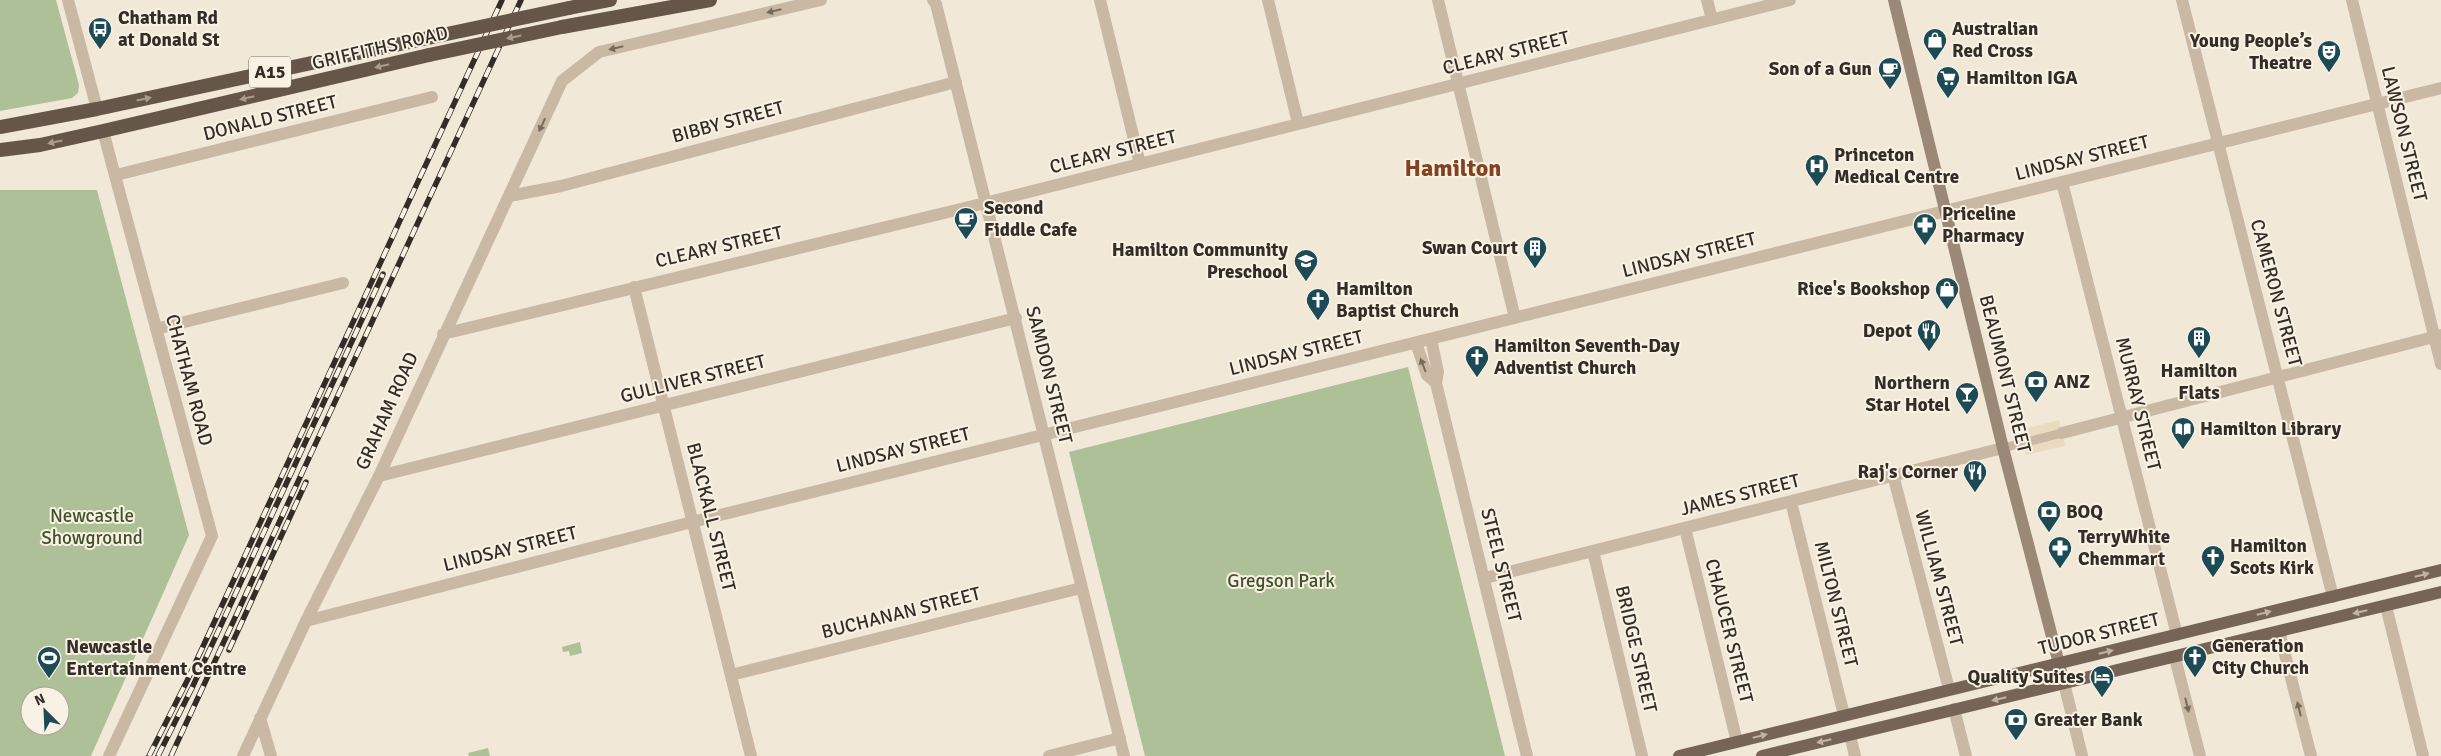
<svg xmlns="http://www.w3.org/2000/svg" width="2441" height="756" font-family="Signika,sans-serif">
<rect width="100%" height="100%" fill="#f1e8d8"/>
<path fill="#aec098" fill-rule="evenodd" d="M0 0H56L79 85 78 93 72 98 0 111Z
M0 190H97L189 535 91 756H0ZM30 696H60V726H30Z
M1408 367 1505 756H1145L1069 452Z
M580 642 582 653 570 656 569 651 563 652 562 647Z
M488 748 490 756H469L468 753Z"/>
<path fill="#e9dbbf" d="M2059 420 2065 446 2026 455 2020 430Z"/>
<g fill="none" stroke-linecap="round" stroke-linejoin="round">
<path stroke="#c9b9a4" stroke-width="9" d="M2003 448 2062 433"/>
<path stroke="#c9b9a4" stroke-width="12" d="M68 0 97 109
M933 0 936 4 1124 756
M1100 0 1140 164
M1268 0 1298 123
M1438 0 1515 318
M1707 0 1712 19
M2182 0 2333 597
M2352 0 2441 364
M103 131 212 536 109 756
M116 175 432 97
M2062 182 2177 635
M509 196 561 186 956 82
M634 287 751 756
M156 329 343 283
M443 334 969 207 1790 0
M1431 339 1438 372 1436 383 1527 756
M1416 343 1427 375 1436 383
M2062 433 2441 335
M1893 475 1949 689
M379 476 1016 318
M1791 502 1844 715
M1685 528 1737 742
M1593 551 1642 756
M1485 578 2003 448
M2386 606 2423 756
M306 621 692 522 2441 88
M2279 631 2311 756
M2175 658 2200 756
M731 675 1081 588
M1954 709 1966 756
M260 718 271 756
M1850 735 1855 756
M243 756 306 621 379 476 562 81 599 52 821 0
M1049 756 1120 738"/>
<path stroke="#c9b9a4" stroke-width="12" d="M2064 683 2082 756"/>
<path stroke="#9c8876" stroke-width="12" d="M1894 0 2003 448 2064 683"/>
<path stroke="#766557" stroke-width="12" d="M1679 756 2441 570
M1762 756 2441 592"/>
<path stroke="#66564a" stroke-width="14" d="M569 8 610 0
M562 27 710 0
M0 127 97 109 442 35
M0 150 40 145 103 131 429 55"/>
<g stroke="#342c26" stroke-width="5.5">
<path id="rail" d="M229 650 306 482
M149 756 187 681 502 0
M158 756 192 688 383 274
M171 756 521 0"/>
</g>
<use href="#rail" stroke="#f9f2e4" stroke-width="4" stroke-dasharray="11" stroke-linecap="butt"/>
<path stroke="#66564a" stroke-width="14" d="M442 35 569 8
M429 55 562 27"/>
</g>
<defs><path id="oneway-solid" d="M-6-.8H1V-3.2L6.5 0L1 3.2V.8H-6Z" transform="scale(1.25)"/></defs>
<g fill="#776b5f">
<use href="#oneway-solid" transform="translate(774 11) rotate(167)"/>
<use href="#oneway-solid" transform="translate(616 48) rotate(167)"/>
<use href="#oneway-solid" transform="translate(542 125) rotate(115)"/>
<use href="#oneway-solid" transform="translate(1423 365) rotate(-111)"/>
<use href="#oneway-solid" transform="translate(2187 705) rotate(76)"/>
<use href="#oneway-solid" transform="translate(2299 709) rotate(-104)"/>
</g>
<g fill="#a89c8f">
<use href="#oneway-solid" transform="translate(514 37) rotate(168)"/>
<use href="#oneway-solid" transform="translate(382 66) rotate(167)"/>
<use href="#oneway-solid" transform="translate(247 98) rotate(167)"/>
<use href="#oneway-solid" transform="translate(144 99) rotate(-12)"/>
<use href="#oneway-solid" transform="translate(55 142) rotate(168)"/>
</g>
<g fill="#beb3a5">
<use href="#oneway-solid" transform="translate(2422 575) rotate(-14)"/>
<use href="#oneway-solid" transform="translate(2360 612) rotate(167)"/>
<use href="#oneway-solid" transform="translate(2264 613) rotate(-14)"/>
<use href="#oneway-solid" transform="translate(2106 652) rotate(-14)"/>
<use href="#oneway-solid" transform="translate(1999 699) rotate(167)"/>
<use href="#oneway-solid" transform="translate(1760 736) rotate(-14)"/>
<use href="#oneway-solid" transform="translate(1824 741) rotate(167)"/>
</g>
<defs>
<g id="bus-pin" transform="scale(1.25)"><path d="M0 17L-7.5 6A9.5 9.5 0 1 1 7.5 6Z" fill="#1c4b55" stroke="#f9f2e4"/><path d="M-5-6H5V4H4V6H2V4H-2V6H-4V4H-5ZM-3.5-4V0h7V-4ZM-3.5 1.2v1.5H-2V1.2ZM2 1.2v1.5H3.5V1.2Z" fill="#fff"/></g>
<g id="shop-pin" transform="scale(1.25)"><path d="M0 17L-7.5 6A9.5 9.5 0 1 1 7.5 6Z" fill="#1c4b55" stroke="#f9f2e4"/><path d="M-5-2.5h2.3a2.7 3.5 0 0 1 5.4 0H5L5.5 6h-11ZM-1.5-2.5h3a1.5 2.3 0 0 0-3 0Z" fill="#fff"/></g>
<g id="theatre-pin" transform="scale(1.25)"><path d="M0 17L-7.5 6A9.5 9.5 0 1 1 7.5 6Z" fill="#1c4b55" stroke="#f9f2e4"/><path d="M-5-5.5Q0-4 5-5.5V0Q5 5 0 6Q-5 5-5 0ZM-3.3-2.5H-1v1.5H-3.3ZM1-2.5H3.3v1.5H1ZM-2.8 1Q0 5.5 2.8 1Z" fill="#fff"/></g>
<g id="cafe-pin" transform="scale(1.25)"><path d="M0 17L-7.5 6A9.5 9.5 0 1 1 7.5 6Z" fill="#1c4b55" stroke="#f9f2e4"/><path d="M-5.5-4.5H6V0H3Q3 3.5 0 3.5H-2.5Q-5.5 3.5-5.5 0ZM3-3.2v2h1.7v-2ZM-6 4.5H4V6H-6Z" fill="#fff"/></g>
<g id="supermarket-pin" transform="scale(1.25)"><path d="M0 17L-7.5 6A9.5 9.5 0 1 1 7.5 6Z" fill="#1c4b55" stroke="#f9f2e4"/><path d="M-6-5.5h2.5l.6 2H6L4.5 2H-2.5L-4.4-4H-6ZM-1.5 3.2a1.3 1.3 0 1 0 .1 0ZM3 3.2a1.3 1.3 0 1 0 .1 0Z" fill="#fff"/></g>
<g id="hospital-pin" transform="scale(1.25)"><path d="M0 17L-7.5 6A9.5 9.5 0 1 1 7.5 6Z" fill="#1c4b55" stroke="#f9f2e4"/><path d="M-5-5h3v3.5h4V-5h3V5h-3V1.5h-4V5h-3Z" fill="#fff"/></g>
<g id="pharmacy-pin" transform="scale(1.25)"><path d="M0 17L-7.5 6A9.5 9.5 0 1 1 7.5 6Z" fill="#1c4b55" stroke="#f9f2e4"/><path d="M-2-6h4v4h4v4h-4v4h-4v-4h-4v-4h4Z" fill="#fff"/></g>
<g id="building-pin" transform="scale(1.25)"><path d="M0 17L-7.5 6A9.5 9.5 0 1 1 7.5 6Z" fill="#1c4b55" stroke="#f9f2e4"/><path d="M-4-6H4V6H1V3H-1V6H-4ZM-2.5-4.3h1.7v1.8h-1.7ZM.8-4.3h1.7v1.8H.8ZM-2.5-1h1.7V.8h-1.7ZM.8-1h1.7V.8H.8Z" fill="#fff"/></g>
<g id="school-pin" transform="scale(1.25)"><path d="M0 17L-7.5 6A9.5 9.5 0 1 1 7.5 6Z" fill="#1c4b55" stroke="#f9f2e4"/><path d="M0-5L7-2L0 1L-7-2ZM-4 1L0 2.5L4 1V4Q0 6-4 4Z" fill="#fff"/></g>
<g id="church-pin" transform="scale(1.25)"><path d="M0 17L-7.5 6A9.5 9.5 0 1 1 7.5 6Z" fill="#1c4b55" stroke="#f9f2e4"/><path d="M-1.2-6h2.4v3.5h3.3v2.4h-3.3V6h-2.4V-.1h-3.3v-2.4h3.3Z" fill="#fff"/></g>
<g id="restaurant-pin" transform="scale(1.25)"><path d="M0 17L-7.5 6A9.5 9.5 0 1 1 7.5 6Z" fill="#1c4b55" stroke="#f9f2e4"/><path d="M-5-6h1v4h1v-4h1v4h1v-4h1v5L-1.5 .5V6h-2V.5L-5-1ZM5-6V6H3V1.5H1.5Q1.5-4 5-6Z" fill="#fff"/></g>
<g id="bank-pin" transform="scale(1.25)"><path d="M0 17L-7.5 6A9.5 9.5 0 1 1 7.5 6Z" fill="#1c4b55" stroke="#f9f2e4"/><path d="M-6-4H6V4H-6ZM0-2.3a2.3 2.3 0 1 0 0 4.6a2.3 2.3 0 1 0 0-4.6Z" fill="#fff"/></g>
<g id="bar-pin" transform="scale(1.25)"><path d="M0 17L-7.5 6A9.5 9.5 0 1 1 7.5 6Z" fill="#1c4b55" stroke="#f9f2e4"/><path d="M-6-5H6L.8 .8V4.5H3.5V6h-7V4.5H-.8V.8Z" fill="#fff"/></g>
<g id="library-pin" transform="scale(1.25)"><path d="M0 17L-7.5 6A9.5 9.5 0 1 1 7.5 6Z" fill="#1c4b55" stroke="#f9f2e4"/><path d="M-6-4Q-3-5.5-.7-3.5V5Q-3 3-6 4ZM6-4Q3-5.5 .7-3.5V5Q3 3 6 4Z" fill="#fff"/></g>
<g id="stadium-pin" transform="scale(1.25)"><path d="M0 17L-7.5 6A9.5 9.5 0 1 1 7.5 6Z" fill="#1c4b55" stroke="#f9f2e4"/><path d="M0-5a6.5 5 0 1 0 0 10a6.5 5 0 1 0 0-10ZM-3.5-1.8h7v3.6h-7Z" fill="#fff"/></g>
<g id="hotel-pin" transform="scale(1.25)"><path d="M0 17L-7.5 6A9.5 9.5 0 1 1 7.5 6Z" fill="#1c4b55" stroke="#f9f2e4"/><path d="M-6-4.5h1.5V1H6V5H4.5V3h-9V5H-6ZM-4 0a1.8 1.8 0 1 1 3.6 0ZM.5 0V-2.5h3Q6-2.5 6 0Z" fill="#fff"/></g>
</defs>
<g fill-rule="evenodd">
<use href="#bus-pin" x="100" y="29"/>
<use href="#shop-pin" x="1935" y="40"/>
<use href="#theatre-pin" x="2329" y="52"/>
<use href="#cafe-pin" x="1890" y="69"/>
<use href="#supermarket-pin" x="1948" y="78"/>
<use href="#hospital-pin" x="1817" y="166"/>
<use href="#cafe-pin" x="966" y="219"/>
<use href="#pharmacy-pin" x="1925" y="225"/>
<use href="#building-pin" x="1535" y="248"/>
<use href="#school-pin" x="1306" y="261"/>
<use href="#shop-pin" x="1947" y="289"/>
<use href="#church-pin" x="1318" y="300"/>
<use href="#restaurant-pin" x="1929" y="331"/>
<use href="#building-pin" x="2199" y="338"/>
<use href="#church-pin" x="1477" y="357"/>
<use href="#bank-pin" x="2036" y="382"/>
<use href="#bar-pin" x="1967" y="394"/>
<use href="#library-pin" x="2183" y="429"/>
<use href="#restaurant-pin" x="1975" y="472"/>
<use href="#bank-pin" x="2049" y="512"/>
<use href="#pharmacy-pin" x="2060" y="548"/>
<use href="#church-pin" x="2213" y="557"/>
<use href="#church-pin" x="2195" y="657"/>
<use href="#stadium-pin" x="49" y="658"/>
<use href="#hotel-pin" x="2102" y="677"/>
<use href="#bank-pin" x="2016" y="720"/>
</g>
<g text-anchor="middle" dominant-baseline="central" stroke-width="4" stroke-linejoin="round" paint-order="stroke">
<rect fill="#f9f2e4" stroke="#6f675f" stroke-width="1" x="249" y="56.5" width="42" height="31" rx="4"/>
<g font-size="18" font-weight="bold" fill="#342c26">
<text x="270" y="72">A15</text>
</g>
<g font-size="19" font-weight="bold" fill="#342c26" stroke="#f9f2e4" text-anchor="start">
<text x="118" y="18">Chatham Rd<tspan x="118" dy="22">at Donald St</tspan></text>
<text x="1952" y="29">Australian<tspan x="1952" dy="22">Red Cross</tspan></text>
<text x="2312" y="41" text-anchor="end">Young People’s<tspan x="2312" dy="22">Theatre</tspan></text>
<text x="1872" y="69" text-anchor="end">Son of a Gun</text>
<text x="1966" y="78">Hamilton IGA</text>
<text x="1834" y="155">Princeton<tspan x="1834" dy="22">Medical Centre</tspan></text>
<text x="984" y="208">Second<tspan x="984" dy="22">Fiddle Cafe</tspan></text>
<text x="1942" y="214">Priceline<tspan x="1942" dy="22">Pharmacy</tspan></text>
<text x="1518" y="248" text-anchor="end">Swan Court</text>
<text x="1288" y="250" text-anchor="end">Hamilton Community<tspan x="1288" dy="22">Preschool</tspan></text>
<text x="1336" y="289">Hamilton<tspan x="1336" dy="22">Baptist Church</tspan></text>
<text x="1930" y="289" text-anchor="end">Rice's Bookshop</text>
<text x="1912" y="331" text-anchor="end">Depot</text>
<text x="1494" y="346">Hamilton Seventh-Day<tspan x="1494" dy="22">Adventist Church</tspan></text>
<text x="2199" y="371" text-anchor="middle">Hamilton<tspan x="2199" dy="22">Flats</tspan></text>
<text x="2054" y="382">ANZ</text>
<text x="1950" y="383" text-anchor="end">Northern<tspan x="1950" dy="22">Star Hotel</tspan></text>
<text x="2200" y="429">Hamilton Library</text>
<text x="1958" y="472" text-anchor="end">Raj's Corner</text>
<text x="2066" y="512">BOQ</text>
<text x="2078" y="537">TerryWhite<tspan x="2078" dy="22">Chemmart</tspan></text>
<text x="2230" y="546">Hamilton<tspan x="2230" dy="22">Scots Kirk</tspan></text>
<text x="2212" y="646">Generation<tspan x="2212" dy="22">City Church</tspan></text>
<text x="66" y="647">Newcastle<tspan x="66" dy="22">Entertainment Centre</tspan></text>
<text x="2084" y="677" text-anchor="end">Quality Suites</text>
<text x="2034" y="720">Greater Bank</text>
</g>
<g font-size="19" fill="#342c26" stroke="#f9f2e4">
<text transform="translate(380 48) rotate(-13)">GRIFFITHS ROAD</text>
<text transform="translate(1506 53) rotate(-14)">CLEARY STREET</text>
<text transform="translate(270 118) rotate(-14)">DONALD STREET</text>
<text transform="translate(728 122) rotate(-15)">BIBBY STREET</text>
<text transform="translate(2404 134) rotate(76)">LAWSON STREET</text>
<text transform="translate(1113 152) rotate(-14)">CLEARY STREET</text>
<text transform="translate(2082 158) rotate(-14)">LINDSAY STREET</text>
<text transform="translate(719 247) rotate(-13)">CLEARY STREET</text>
<text transform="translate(1689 255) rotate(-14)">LINDSAY STREET</text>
<text transform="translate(2276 293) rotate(75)">CAMERON STREET</text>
<text transform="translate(1296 353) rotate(-14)">LINDSAY STREET</text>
<text transform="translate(2005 374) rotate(76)">BEAUMONT STREET</text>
<text transform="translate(1049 375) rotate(76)">SAMDON STREET</text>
<text transform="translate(693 379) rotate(-14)">GULLIVER STREET</text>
<text transform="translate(189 380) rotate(75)">CHATHAM ROAD</text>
<text transform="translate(2138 404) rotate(76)">MURRAY STREET</text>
<text transform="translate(387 411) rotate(-66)">GRAHAM ROAD</text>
<text transform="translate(903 450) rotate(-14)">LINDSAY STREET</text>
<text transform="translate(1740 495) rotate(-14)">JAMES STREET</text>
<text transform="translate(711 517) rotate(76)">BLACKALL STREET</text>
<text transform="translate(510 549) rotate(-14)">LINDSAY STREET</text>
<text transform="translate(1501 565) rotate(76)">STEEL STREET</text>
<text transform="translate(1939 578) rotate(75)">WILLIAM STREET</text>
<text transform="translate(1836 604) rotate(76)">MILTON STREET</text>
<text transform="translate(901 613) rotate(-14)">BUCHANAN STREET</text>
<text transform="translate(1729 631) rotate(76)">CHAUCER STREET</text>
<text transform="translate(2099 634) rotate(-14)">TUDOR STREET</text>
<text transform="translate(1636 649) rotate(77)">BRIDGE STREET</text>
</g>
<g font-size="19" fill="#3f522a" stroke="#f9f2e4">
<text x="92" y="516">Newcastle<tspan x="92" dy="22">Showground</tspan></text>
<text x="1281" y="581">Gregson Park</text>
</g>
<g font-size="24" font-weight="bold" fill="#83421f" stroke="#f9f2e4">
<text x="1453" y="168">Hamilton</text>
</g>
</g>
<g transform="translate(45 711) rotate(336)"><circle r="24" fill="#f9f2e4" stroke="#aaa398"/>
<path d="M0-4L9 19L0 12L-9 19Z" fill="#1c4b55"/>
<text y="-8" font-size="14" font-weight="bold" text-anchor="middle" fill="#342c26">N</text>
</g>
</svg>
